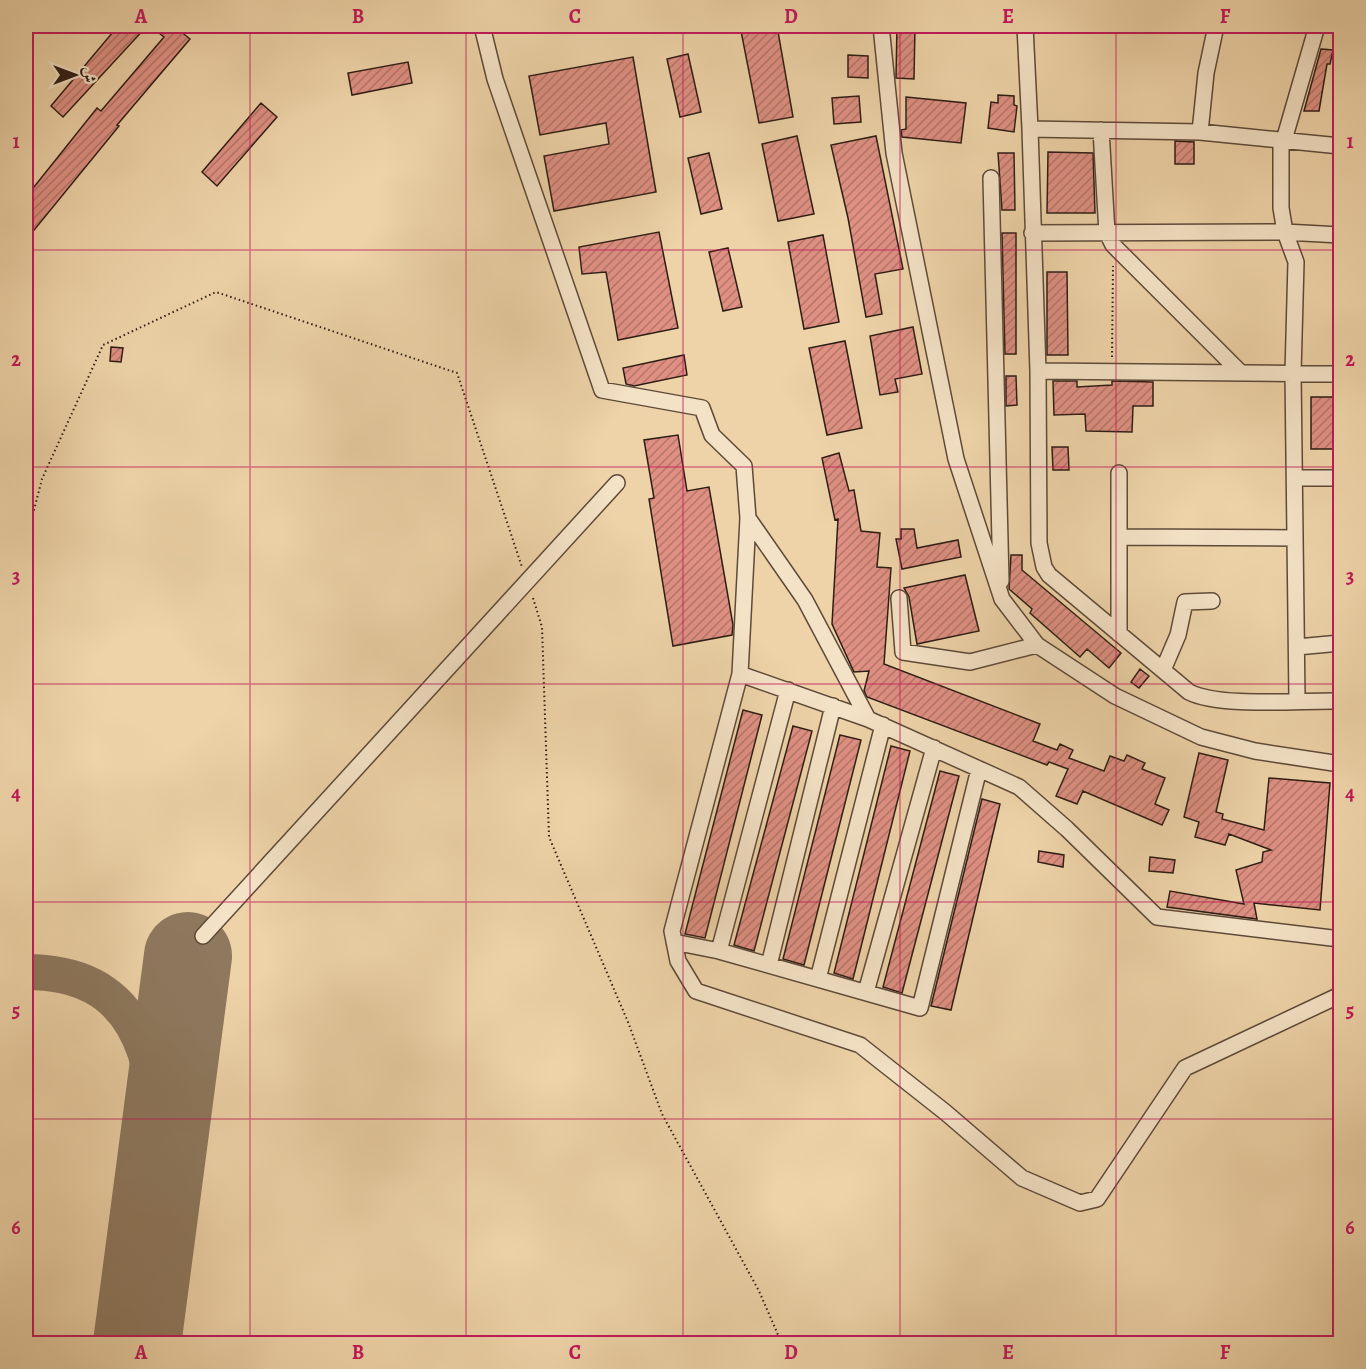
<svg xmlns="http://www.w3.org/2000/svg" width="1366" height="1369" font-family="Alegreya,Amiri,serif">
<defs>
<pattern id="building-hatch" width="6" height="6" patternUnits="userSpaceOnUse" patternTransform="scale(1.5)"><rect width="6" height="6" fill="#df9083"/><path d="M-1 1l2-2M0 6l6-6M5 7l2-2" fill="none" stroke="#b5756a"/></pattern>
</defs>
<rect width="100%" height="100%" fill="#eed3a8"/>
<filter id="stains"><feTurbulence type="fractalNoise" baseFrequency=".00333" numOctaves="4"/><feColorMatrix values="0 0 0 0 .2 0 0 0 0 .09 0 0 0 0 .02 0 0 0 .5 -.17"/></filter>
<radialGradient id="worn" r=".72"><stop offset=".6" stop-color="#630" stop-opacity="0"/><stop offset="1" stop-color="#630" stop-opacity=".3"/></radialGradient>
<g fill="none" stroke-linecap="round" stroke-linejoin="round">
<path stroke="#8e785e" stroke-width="36" d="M26 972C138 972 154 1055 162 1149"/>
<path stroke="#8e785e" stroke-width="88" d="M137 1344 188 956"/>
</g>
<path fill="url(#building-hatch)" stroke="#2e1d14" stroke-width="1.5" d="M118 26H147L63 117 51 106Z
M150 26H174L190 39 117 125 119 126 26 240V197L97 108 101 111 164 37Z
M740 26H777L793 117 759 123Z
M897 26H915L914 79 896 78Z
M1321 49 1333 50 1330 64H1327L1319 111H1304Z
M688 54 701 112 680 117 667 59Z
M848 55 868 56V78L848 77Z
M633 57 656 192 554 211 544 156 609 144 606 123 540 135 529 76Z
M408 62 412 83 352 95 348 73Z
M998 95 1014 96V105L1017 106 1014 132 988 128 991 102 998 103Z
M859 96 861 122 834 124 832 98Z
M906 97 966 103 961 143 902 137 901 130 906 129Z
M261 103 277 117 217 186 202 172Z
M797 136 814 214 778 221 762 144Z
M876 136 903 269 875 274 882 314 866 317 848 218 831 145Z
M1175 141 1194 142V164H1175Z
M1048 152 1093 153 1095 213H1047Z
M709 153 722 209 701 214 688 158Z
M998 153H1014L1015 210H1002Z
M659 232 678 328 618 340 606 272 582 274 579 247Z
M1002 233H1016V354H1005Z
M823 235 839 322 804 329 788 242Z
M728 248 742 307 723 311 709 252Z
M1047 272H1067L1068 355H1047Z
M913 327 922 374 895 379 898 392 880 395 870 336Z
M845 341 862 428 827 435 809 348Z
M111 347 123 348 121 362 110 361Z
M684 355 687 375 634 386 626 384 623 368Z
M1006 376H1016L1017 405 1006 406Z
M1053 381H1077V387L1112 385V381L1153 382V406H1133L1132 432 1086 431 1085 414 1054 415Z
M1311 397H1341V449H1311Z
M678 435 687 491 709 487 733 625 732 635 673 646 649 499 654 498 644 440Z
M1052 447H1068L1069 470H1053Z
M839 453 849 491 854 490 861 531 880 533 877 567 891 568 884 664 1040 724 1033 741 1057 750 1060 744 1073 750 1069 758 1104 771 1110 756 1124 761 1127 755 1145 763 1142 769 1165 778 1155 804 1169 810 1162 825 1083 791 1077 804 1056 796 1068 769 1049 762 1047 765 867 697 864 691 869 671 854 672 832 624 838 519 835 520 822 458Z
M901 529H914L917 548 958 540 961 557 902 569 896 539H901Z
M1011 555H1022V570L1121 653 1109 668 1087 649 1080 657 1030 613 1032 609 1009 589Z
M965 575 979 631 917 644 909 597 904 588Z
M1140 669 1149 676 1139 688 1131 682Z
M743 710 762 715 705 938 685 934Z
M793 726 812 731 754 951 734 945Z
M840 735 861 740 804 965 783 959Z
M891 746 910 751 853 979 834 973Z
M1199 753 1228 760 1216 812 1223 814 1222 819 1264 830 1269 778 1330 783 1320 910 1254 903 1257 919 1167 907 1170 891 1244 904 1236 870 1262 862 1263 852 1271 850 1229 834 1225 845 1195 837 1199 822 1184 817Z
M940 771 959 776 902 993 883 987Z
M982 799 1000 804 951 1010 931 1006Z
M1039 851 1064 855 1063 867 1038 862Z
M1150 857 1175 860 1173 873 1149 871Z"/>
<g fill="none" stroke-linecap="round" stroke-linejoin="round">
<g stroke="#5e4a39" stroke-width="18">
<path id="minor" d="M482 26 495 79 602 390 702 408 712 435 744 466 748 518 740 674 672 931 678 961 696 991 860 1045 945 1112 1022 1178 1080 1203 1097 1199 1185 1068 1340 995
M881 26 894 153 956 459 1002 599 1037 645 1115 696 1201 737 1255 751 1340 764
M1025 26 1030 129
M1101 130 1107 233 1113 245 1241 373
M1200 132 1206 73 1216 26
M1281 140V208L1285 232 1296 262 1293 373 1297 700
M1284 140 1317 26
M1340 146 1200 132 1030 129 1038 371 1039 543 1044 567 1049 575 1189 692C1221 708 1301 700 1340 701
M991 178 1001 581
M1032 233 1285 232 1340 235
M1038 371 1340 374
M1119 473V634
M1295 478H1340
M748 518 805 600 868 719 1019 787 1067 829 1157 917 1340 939
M1120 537 1294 538
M899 598 903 652 970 662 1037 645
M1297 647 1340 643
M1163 670 1178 635 1185 602 1212 601
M740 674 868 719
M203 936 617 483
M674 942 719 951 788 690
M719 951 920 1008 979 769
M769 965 833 706
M818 979 883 725
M866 992 934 748"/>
</g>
<path stroke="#2e1d14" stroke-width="2" stroke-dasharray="1.5 3" stroke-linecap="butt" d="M1112 357 1113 266
M26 541 42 479 103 345 216 292 457 373 522 567
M533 598 542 627 549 837 628 1022 662 1114 759 1291 782 1344"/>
<use href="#minor" stroke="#f4e2c6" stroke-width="15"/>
</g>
<path fill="none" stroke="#c2185b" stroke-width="1.5" stroke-opacity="0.55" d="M250 26V1344M466 26V1344M683 26V1344M900 26V1344M1116 26V1344M26 250H1340M26 467H1340M26 684H1340M26 902H1340M26 1119H1340"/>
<rect width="1366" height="1369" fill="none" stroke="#eed3a8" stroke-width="66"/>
<g transform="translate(75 75) rotate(90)" stroke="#f4e2c6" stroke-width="4.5" paint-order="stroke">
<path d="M0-4.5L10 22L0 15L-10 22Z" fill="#2e1d14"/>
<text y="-9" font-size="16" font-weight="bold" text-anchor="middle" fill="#2e1d14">ش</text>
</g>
<rect x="33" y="33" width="1300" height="1303" fill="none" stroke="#c2185b" stroke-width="2"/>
<g font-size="20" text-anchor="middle" font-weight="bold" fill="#c2185b">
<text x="141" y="23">A</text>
<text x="358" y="23">B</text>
<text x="575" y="23">C</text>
<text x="791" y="23">D</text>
<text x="1008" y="23">E</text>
<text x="1225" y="23">F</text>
<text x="16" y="148">1</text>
<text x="1350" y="148">1</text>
<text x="16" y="366">2</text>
<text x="1350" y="366">2</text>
<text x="16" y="583">3</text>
<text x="1350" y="583">3</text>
<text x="16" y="800">4</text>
<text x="1350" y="800">4</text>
<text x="16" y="1017">5</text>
<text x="1350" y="1017">5</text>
<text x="16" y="1234">6</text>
<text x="1350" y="1234">6</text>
<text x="141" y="1359">A</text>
<text x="358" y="1359">B</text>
<text x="575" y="1359">C</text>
<text x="791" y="1359">D</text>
<text x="1008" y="1359">E</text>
<text x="1225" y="1359">F</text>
</g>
<rect width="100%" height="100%" filter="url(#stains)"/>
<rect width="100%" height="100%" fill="url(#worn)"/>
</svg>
